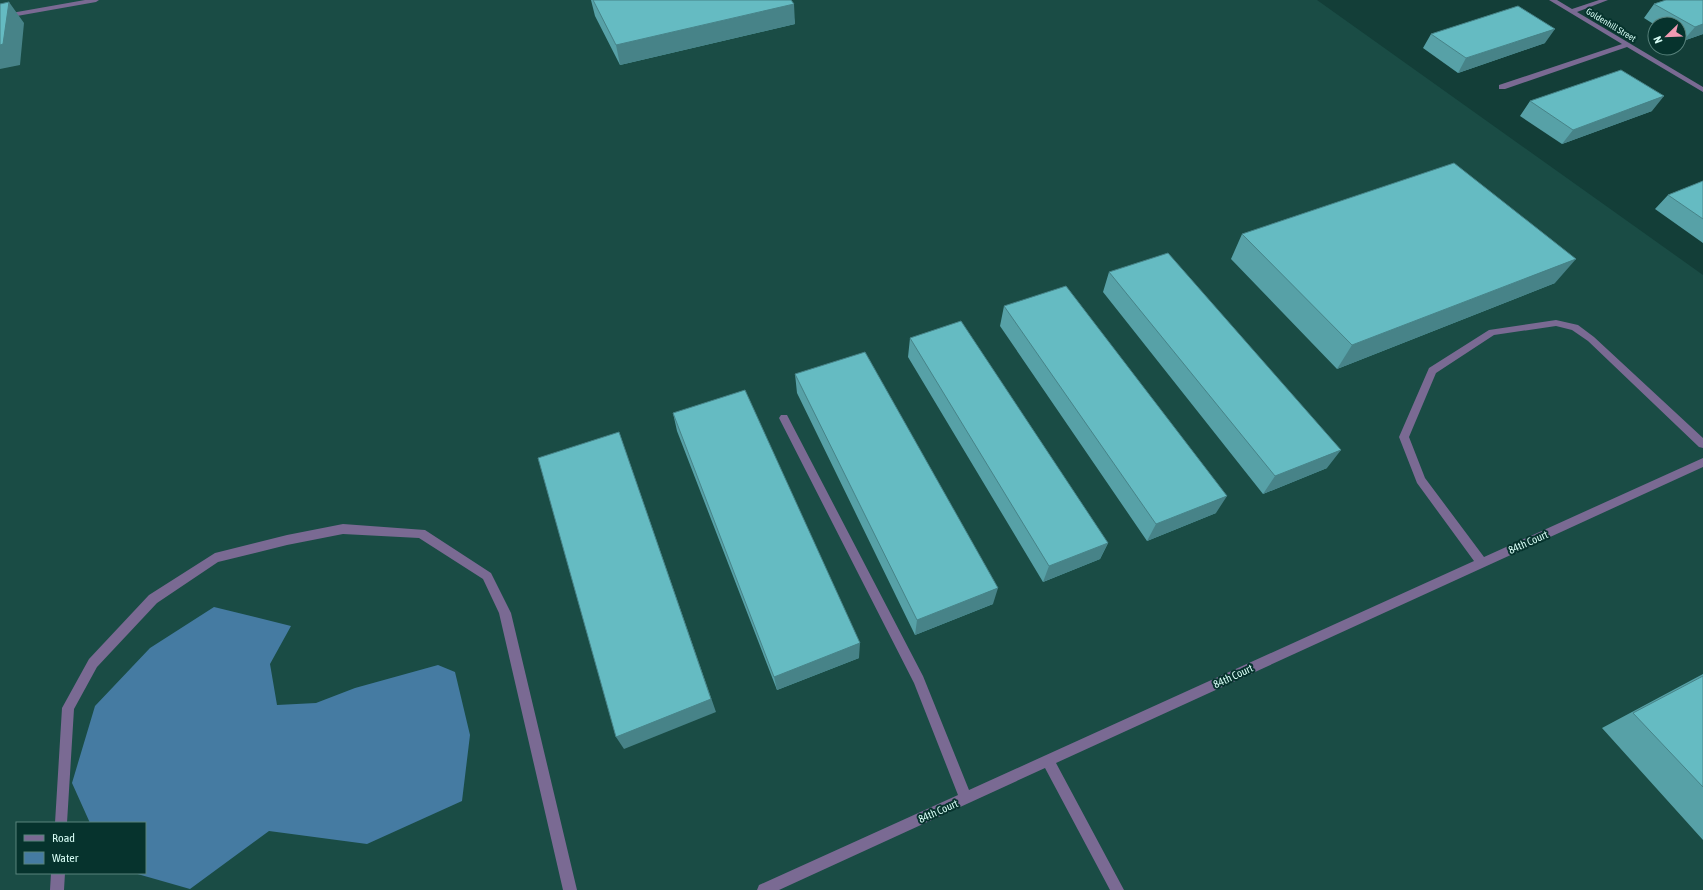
<svg xmlns="http://www.w3.org/2000/svg" width="1703" height="890" font-family="'Asap Condensed',sans-serif">
<rect width="100%" height="100%" fill="#133e38"/>
<path fill="#1a4c45" fill-rule="evenodd" d="M0 0H1317L1703 275V890H0ZM17 823H145V873H17Z"/>
<path fill="#457ba2" d="M214 607 291 626 270 664 277 705 316 703 355 688 438 665 455 672 470 735 462 801 367 844 269 831 190 889 134 873H145V823H90L72 783 95 706 150 648Z"/>
<g fill="none" stroke-linecap="round" stroke-linejoin="round">
<path fill="#7a6a93" fill-rule="evenodd" d="M85 0H99L96 2 0 19V15Z
M1549 0H1557L1572 9 1599 0H1608L1577 12 1703 87V92L1627 47 1505 89H1499V85L1622 44Z
M1556 320 1578 325 1594 337 1703 438V448L1699 447 1588 341 1572 330 1556 326 1494 335 1436 373 1409 437 1425 478 1484 557 1703 458V467L1056 763 1124 890H1110L1045 768 779 890H757L759 885 958 795 914 683 779 418 781 415H787L923 676 969 790 1474 561 1417 483 1399 437 1429 368 1489 330Z
M343 524 425 530 491 573 511 613 577 890H563L499 613 483 579 419 538 343 534 287 545 218 562 157 603 97 667 74 709 67 823H55L62 708 89 659 149 595 215 553 287 535Z
M51 873H65L64 890H50Z"/>
</g>
<path fill="#57a1a7" d="M591 0H791L795 24 620 65 595 16Z
M1666 0 1703 34 1683 41 1679 39V24H1655V25L1644 18 1654 4Z
M1431 34 1545 43 1458 73 1423 48Z
M1530 101 1652 111 1562 144 1520 116Z
M1703 181V243L1655 209 1668 195Z
M1242 234 1555 283 1337 369 1231 259Z
M1109 272 1327 468 1263 494 1103 292Z
M1004 306 1216 513 1147 541 1000 326Z
M910 338 1108 543 1100 559 1043 582 908 357Z
M795 374 993 604 915 635 797 393Z
M673 413 859 658 777 690 677 431Z
M1703 674V840L1602 728Z"/>
<path fill="#478388" d="M9 2 24 23 20 65 0 69V45Z
M794 4 795 24 620 65 616 45Z
M1703 24V34L1683 41 1695 27Z
M1555 29 1545 43 1458 73 1466 58Z
M1664 96 1652 111 1562 144 1573 130Z
M1576 259 1555 283 1337 369 1352 345Z
M619 432 716 712 624 749 616 737Z
M1341 450 1327 468 1263 494 1275 476Z
M1227 496 1216 513 1147 541 1156 524Z
M1108 543 1100 559 1043 582 1049 566Z
M998 588 993 604 915 635 917 620Z
M860 643 859 658 777 690 774 677Z"/>
<path fill="#65bbc2" stroke="#478388" d="M593 0H791L794 4 616 45Z
M1666 0H1703V24L1695 27 1654 4Z
M9 2 3 44 0 45V4Z
M1518 6 1555 29 1466 58 1431 34Z
M1621 70 1664 96 1573 130 1530 101Z
M1454 163 1576 259 1352 345 1242 234Z
M1703 181V219L1668 195Z
M1168 253 1341 450 1275 476 1109 272Z
M1066 286 1227 496 1156 524 1004 306Z
M961 321 1108 543 1049 566 910 338Z
M865 352 998 588 917 620 795 374Z
M745 390 860 643 774 677 673 413Z
M619 432 711 699 616 737 538 458Z
M1703 676V787L1633 713Z"/>
<g text-anchor="middle" dominant-baseline="central" stroke-width="4" stroke-linejoin="round" paint-order="stroke">
<g font-size="9" fill="#d6fcf4" stroke="#06332d">
<text transform="translate(1611 25) rotate(31)">Goldenhill Street</text>
</g>
<g font-size="11" fill="#d6fcf4" stroke="#06332d">
<text transform="translate(1528 542) rotate(-24)">84th Court</text>
<text transform="translate(1233 676) rotate(-25)">84th Court</text>
<text transform="translate(938 811) rotate(-24)">84th Court</text>
</g>
</g>
<rect x="16" y="822" width="130" height="52" fill="#06332d" stroke="#59837d"/>
<rect x="24" y="835" width="20" height="6" fill="#7a6a93" stroke="#59837d"/>
<text x="52" y="842" font-size="12" fill="#d6fcf4">Road</text>
<rect x="24" y="852" width="20" height="12" fill="#457ba2" stroke="#59837d"/>
<text x="52" y="862" font-size="12" fill="#d6fcf4">Water</text>
<g transform="translate(1667 36) rotate(247)"><circle r="19" fill="#06332d" stroke="#59837d"/>
<path d="M0-3L7 15L0 10L-7 15Z" fill="#f19ab2"/>
<text y="-6" font-size="11" font-weight="bold" text-anchor="middle" fill="#d6fcf4">N</text>
</g>
</svg>
